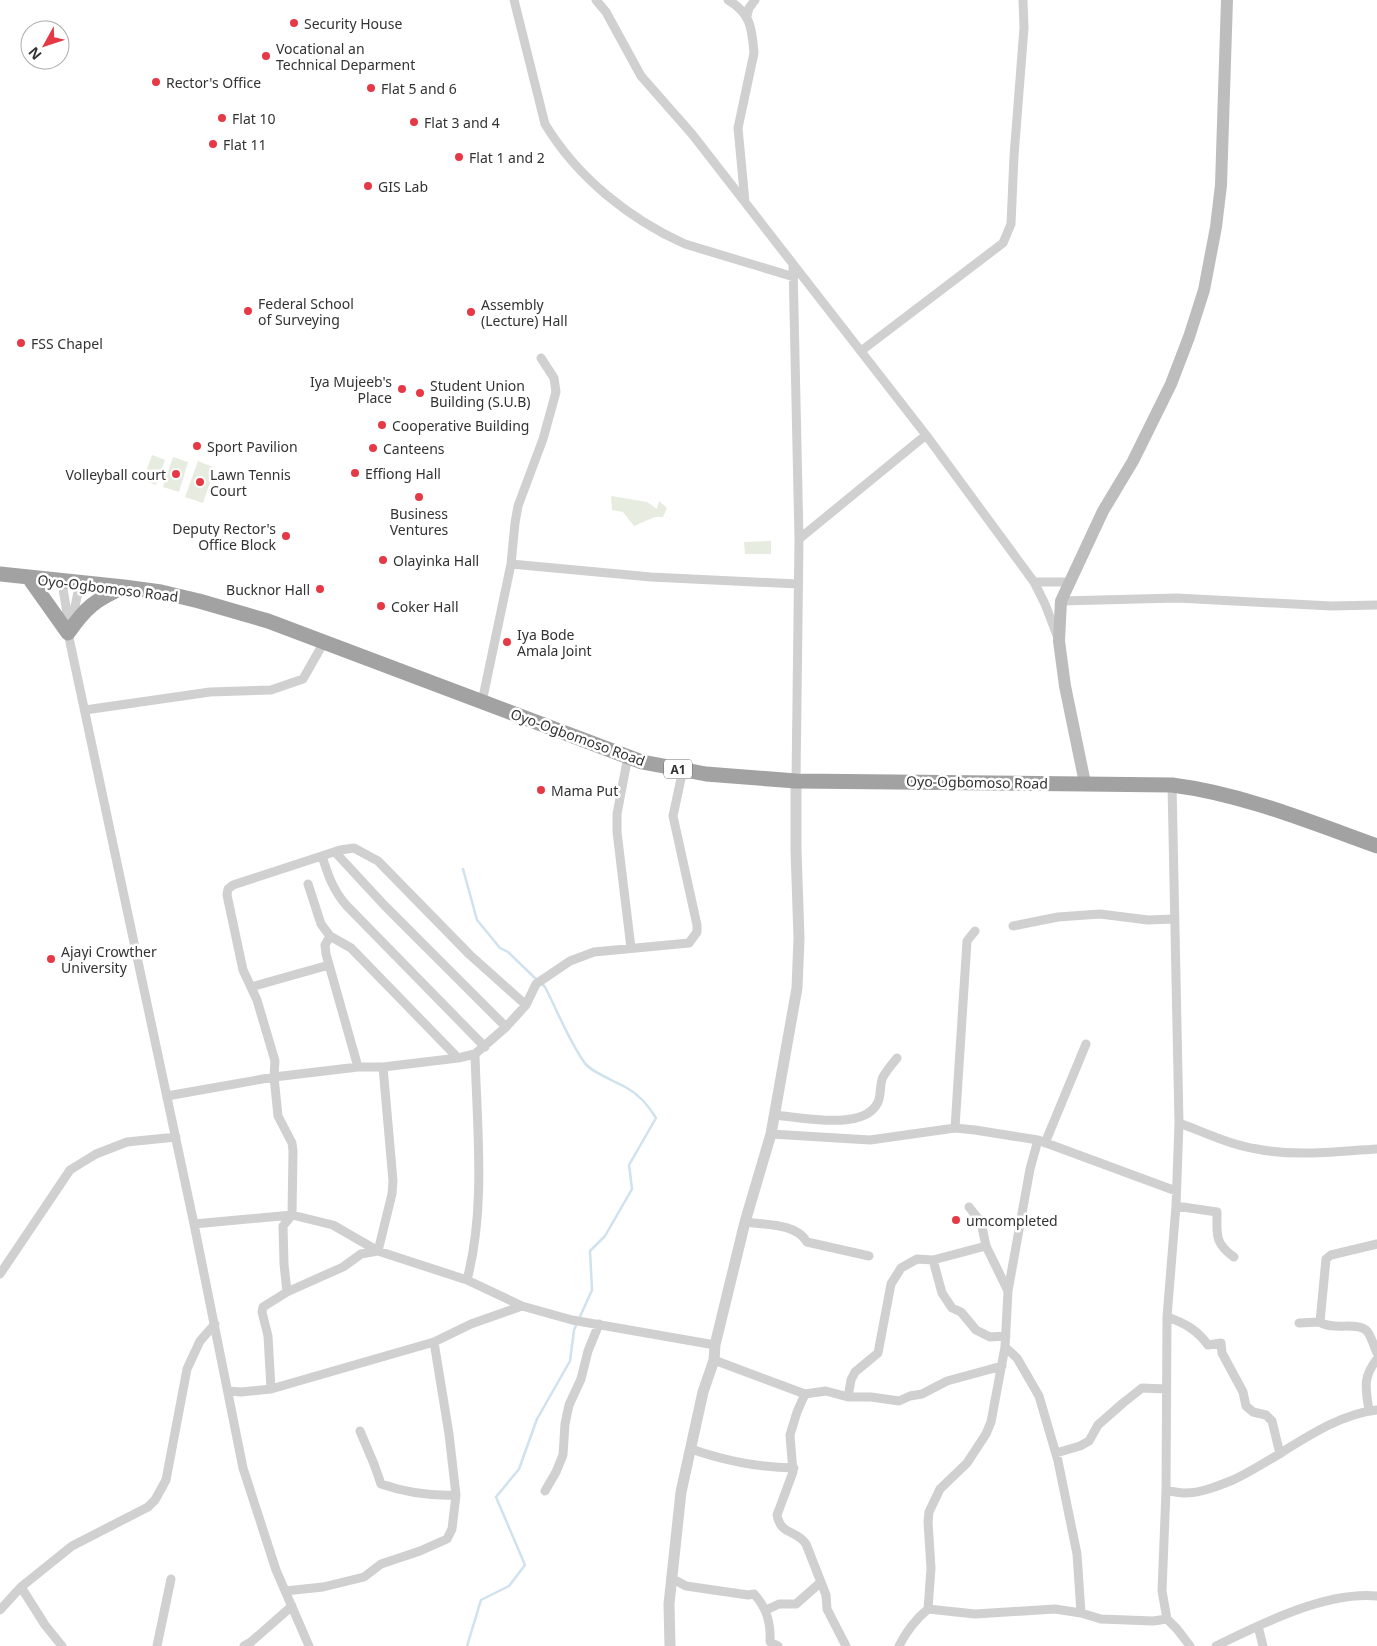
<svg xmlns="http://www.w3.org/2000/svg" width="1377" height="1646" font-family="'Noto Sans',sans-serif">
<rect width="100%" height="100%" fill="#fff"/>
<path fill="#e6ecdf" d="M152 455 165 460 156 485 143 480Z
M173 457 188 462 179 492 163 487Z
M198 461 215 468 203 503 185 497Z
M611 496 647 502 657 509 659 501 667 508 663 517H655L634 526 623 512 612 510Z
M771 541V554H745L744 542Z"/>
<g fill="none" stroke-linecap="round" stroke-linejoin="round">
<path stroke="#cfe2ee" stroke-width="2.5" d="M463 869 477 920 500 948 508 952 537 980
M467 1646 481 1600 509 1586 525 1565 496 1497 519 1469 537 1419 570 1361 574 1330 592 1290 590 1251 605 1236 632 1189 629 1165 656 1118C648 1105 640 1095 627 1088 617 1082 590 1072 584 1062 568 1039 558 1012 545 987L541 983"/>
<path stroke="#d0d0d0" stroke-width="9" d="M514 0 545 124C577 177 629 219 685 244L794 277
M596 0 606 12 641 76 692 134 793 264 926 435 1034 582 1045 604 1058 638
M728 0C751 13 752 29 754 53L738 128 745 202
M747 16 749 8 755 0
M793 264 799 539 796 781
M861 351 1003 243 1011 224 1014 156 1024 28 1023 0
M799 539 926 435
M511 564 651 577 798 584
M62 581C64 599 69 616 68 633L194 1224 243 1468 276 1570 309 1646
M1034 582H1069
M1061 601 1177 598 1331 606 1377 605
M69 620 74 612 80 582
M482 702 511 564 515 523 518 506 543 439 556 392 554 378 541 358
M85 710 210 692 271 690 303 679 324 642
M628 756 617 814V832L631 948
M1172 785 1179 1123 1176 1206 1167 1317 1166 1491 1162 1591 1167 1619 1177 1629 1190 1646
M335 852 385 906 506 1027
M322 856C328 875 333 890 346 905L485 1047
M308 884 321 924 330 936 351 948 458 1058
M1013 926 1058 917 1100 914 1148 920 1174 919
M330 936 325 945 326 954 358 1067
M251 987 329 965
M167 1096 274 1077 358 1067H383L458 1058 475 1054 506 1027 526 1005 536 984 570 961 594 952 689 943 697 932V925L673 816 683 769
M774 1115C801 1117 862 1131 877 1104 882 1096 879 1085 883 1077 886 1071 892 1064 897 1058
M1179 1123C1204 1132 1230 1145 1257 1149 1296 1157 1338 1151 1377 1149
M955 1128 967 941 975 931
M771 1134 870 1140 955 1128 975 1130 1038 1140 1176 1191
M1045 1143 1086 1044
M1176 1206 1217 1212C1217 1234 1214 1243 1234 1257
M969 1207 981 1222 986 1246 1008 1291
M745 1222C765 1225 796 1223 807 1242L869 1256
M194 1224 292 1215 333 1225 378 1251 467 1280 522 1306 572 1320 715 1345
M933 1260 942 1293 952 1308 961 1312 976 1330 990 1337 1006 1336
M0 1274 70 1170 96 1154 127 1142 176 1137
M467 1280C486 1207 477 1129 475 1054
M287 1292 284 1264 283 1226 292 1215 293 1151 292 1143 278 1116 274 1077 275 1061 257 1000 243 970 227 895 228 889 233 885 340 850 354 848 378 861 470 955 526 1005
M1167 1317C1185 1323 1197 1330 1208 1345L1221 1343 1222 1353 1243 1392 1246 1406 1253 1412 1266 1415 1272 1421 1280 1454
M1320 1322 1326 1259 1331 1255 1377 1244
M1299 1323 1320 1322C1331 1331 1358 1321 1367 1331 1371 1336 1374 1346 1377 1353
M1005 1347 1017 1358 1039 1396 1058 1461 1077 1554 1081 1613
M714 1360 805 1394 826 1391 848 1397H871L899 1401 910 1396 922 1394 947 1381 1002 1366
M271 1389 268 1336 262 1312 263 1307 287 1292 343 1267 361 1254 378 1251 392 1194 393 1181 383 1067
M228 1391 241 1392 271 1389 434 1342 471 1324 522 1306
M805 1394 797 1412 790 1435 793 1472 777 1515C781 1536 796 1529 806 1544L826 1595 827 1609 846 1646
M848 1397 851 1380 855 1372 878 1353 891 1284 901 1268 917 1259 933 1260 986 1246
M1369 1411C1366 1389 1362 1378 1377 1359
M360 1431 374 1464 381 1484C407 1493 429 1496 456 1495
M691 1449C726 1461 756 1467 794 1468
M1056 1453 1080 1446 1089 1441 1098 1425 1123 1403 1142 1388 1166 1389
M545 1491 556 1472 563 1455 565 1424 569 1405 581 1379 588 1351 599 1324
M1166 1491C1172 1491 1179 1493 1185 1493 1201 1493 1218 1486 1233 1480 1279 1459 1327 1415 1377 1410
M671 1578 686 1586 748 1595 754 1594C767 1608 771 1623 770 1642L778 1646
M21 1587 45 1625 62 1646
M285 1591 323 1587 364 1577 381 1564 420 1551 447 1539 452 1529 456 1495 449 1434 434 1342
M928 1609 931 1568 928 1522 929 1512 940 1489 967 1463 986 1434 991 1422 1005 1347 1008 1291 1030 1169 1038 1140
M0 1610 21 1587 72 1546 148 1507 155 1500 166 1480 187 1369 200 1341 215 1324
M766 1610 779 1604H796L821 1582
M1258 1626 1263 1646
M157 1646 171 1579
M244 1646 251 1642 292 1606
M899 1646C906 1632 916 1619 928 1609L975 1614 1055 1609 1081 1613 1101 1619 1153 1621 1167 1619
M1216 1646C1261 1624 1326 1591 1377 1596"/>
<path stroke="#d0d0d0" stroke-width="11" d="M670 1646 669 1604 681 1492 703 1392 714 1360 715 1345 745 1222 771 1134 797 988 799 938 796 850V781"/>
<path stroke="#bdbdbd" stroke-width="12" d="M1085 783 1065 686 1059 641 1061 601 1103 511 1133 461 1171 384 1189 337 1204 290 1216 227 1221 185 1227 0"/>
<path stroke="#a2a2a2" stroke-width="15" d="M0 574 124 587 161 592 199 601 268 621 642 762 706 774 796 781 1172 785C1243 794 1310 822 1377 846
M29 578 68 633C86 607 95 600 124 587"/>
</g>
<g fill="#e63946" stroke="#fff" stroke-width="2">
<circle cx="294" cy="23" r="5"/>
<circle cx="266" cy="56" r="5"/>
<circle cx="156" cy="82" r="5"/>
<circle cx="371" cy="88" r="5"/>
<circle cx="222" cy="118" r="5"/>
<circle cx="414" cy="122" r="5"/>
<circle cx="213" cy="144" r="5"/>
<circle cx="459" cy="157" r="5"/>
<circle cx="368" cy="186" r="5"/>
<circle cx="248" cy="311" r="5"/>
<circle cx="471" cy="312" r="5"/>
<circle cx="21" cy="343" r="5"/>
<circle cx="402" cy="389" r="5"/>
<circle cx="420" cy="393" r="5"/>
<circle cx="382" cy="425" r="5"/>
<circle cx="197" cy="446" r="5"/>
<circle cx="373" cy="448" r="5"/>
<circle cx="355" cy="473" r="5"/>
<circle cx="176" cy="474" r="5"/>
<circle cx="200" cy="482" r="5"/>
<circle cx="419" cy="497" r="5"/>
<circle cx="286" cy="536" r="5"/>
<circle cx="383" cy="560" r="5"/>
<circle cx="320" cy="589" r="5"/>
<circle cx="381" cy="606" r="5"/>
<circle cx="507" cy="642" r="5"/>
<circle cx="541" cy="790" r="5"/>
<circle cx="51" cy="959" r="5"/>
<circle cx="956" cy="1220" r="5"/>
</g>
<g text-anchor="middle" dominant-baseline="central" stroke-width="5" stroke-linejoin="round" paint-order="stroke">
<rect fill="#fff" stroke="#707070" stroke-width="1" x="664" y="759.5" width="28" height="19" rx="4"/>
<g font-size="12" font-weight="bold" fill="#333">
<text x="678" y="769">A1</text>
</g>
<g font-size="14" fill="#333" stroke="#fff" text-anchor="start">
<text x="304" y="23">Security House</text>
<text x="276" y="48">Vocational an<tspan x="276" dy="16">Technical Deparment</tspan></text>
<text x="166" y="82">Rector's Office</text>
<text x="381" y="88">Flat 5 and 6</text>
<text x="232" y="118">Flat 10</text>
<text x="424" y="122">Flat 3 and 4</text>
<text x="223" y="144">Flat 11</text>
<text x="469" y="157">Flat 1 and 2</text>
<text x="378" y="186">GIS Lab</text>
<text x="258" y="303">Federal School<tspan x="258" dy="16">of Surveying</tspan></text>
<text x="481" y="304">Assembly<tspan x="481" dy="16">(Lecture) Hall</tspan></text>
<text x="31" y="343">FSS Chapel</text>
<text x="392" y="381" text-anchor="end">Iya Mujeeb's<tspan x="392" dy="16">Place</tspan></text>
<text x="430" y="385">Student Union<tspan x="430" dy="16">Building (S.U.B)</tspan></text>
<text x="392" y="425">Cooperative Building</text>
<text x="207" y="446">Sport Pavilion</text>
<text x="383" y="448">Canteens</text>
<text x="365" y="473">Effiong Hall</text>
<text x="166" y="474" text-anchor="end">Volleyball court</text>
<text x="210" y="474">Lawn Tennis<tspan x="210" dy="16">Court</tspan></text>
<text x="419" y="513" text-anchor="middle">Business<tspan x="419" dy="16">Ventures</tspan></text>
<text x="276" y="528" text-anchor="end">Deputy Rector's<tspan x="276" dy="16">Office Block</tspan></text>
<text x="393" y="560">Olayinka Hall</text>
<text x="310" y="589" text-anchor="end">Bucknor Hall</text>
<text x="391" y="606">Coker Hall</text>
<text x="517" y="634">Iya Bode<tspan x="517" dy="16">Amala Joint</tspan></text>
<text x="551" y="790">Mama Put</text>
<text x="61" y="951">Ajayi Crowther<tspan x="61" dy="16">University</tspan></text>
<text x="966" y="1220">umcompleted</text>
</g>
<g font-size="14" fill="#333" stroke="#fff">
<text transform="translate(108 588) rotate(7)">Oyo-Ogbomoso Road</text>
<text transform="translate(578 737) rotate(20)">Oyo-Ogbomoso Road</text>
<text transform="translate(977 782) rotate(1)">Oyo-Ogbomoso Road</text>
</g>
</g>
<g transform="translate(45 45) rotate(230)"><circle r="24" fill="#ffffff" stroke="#adadad"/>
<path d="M0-4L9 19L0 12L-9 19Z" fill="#e63946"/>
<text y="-8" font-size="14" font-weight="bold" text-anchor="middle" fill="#333333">N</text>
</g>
</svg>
